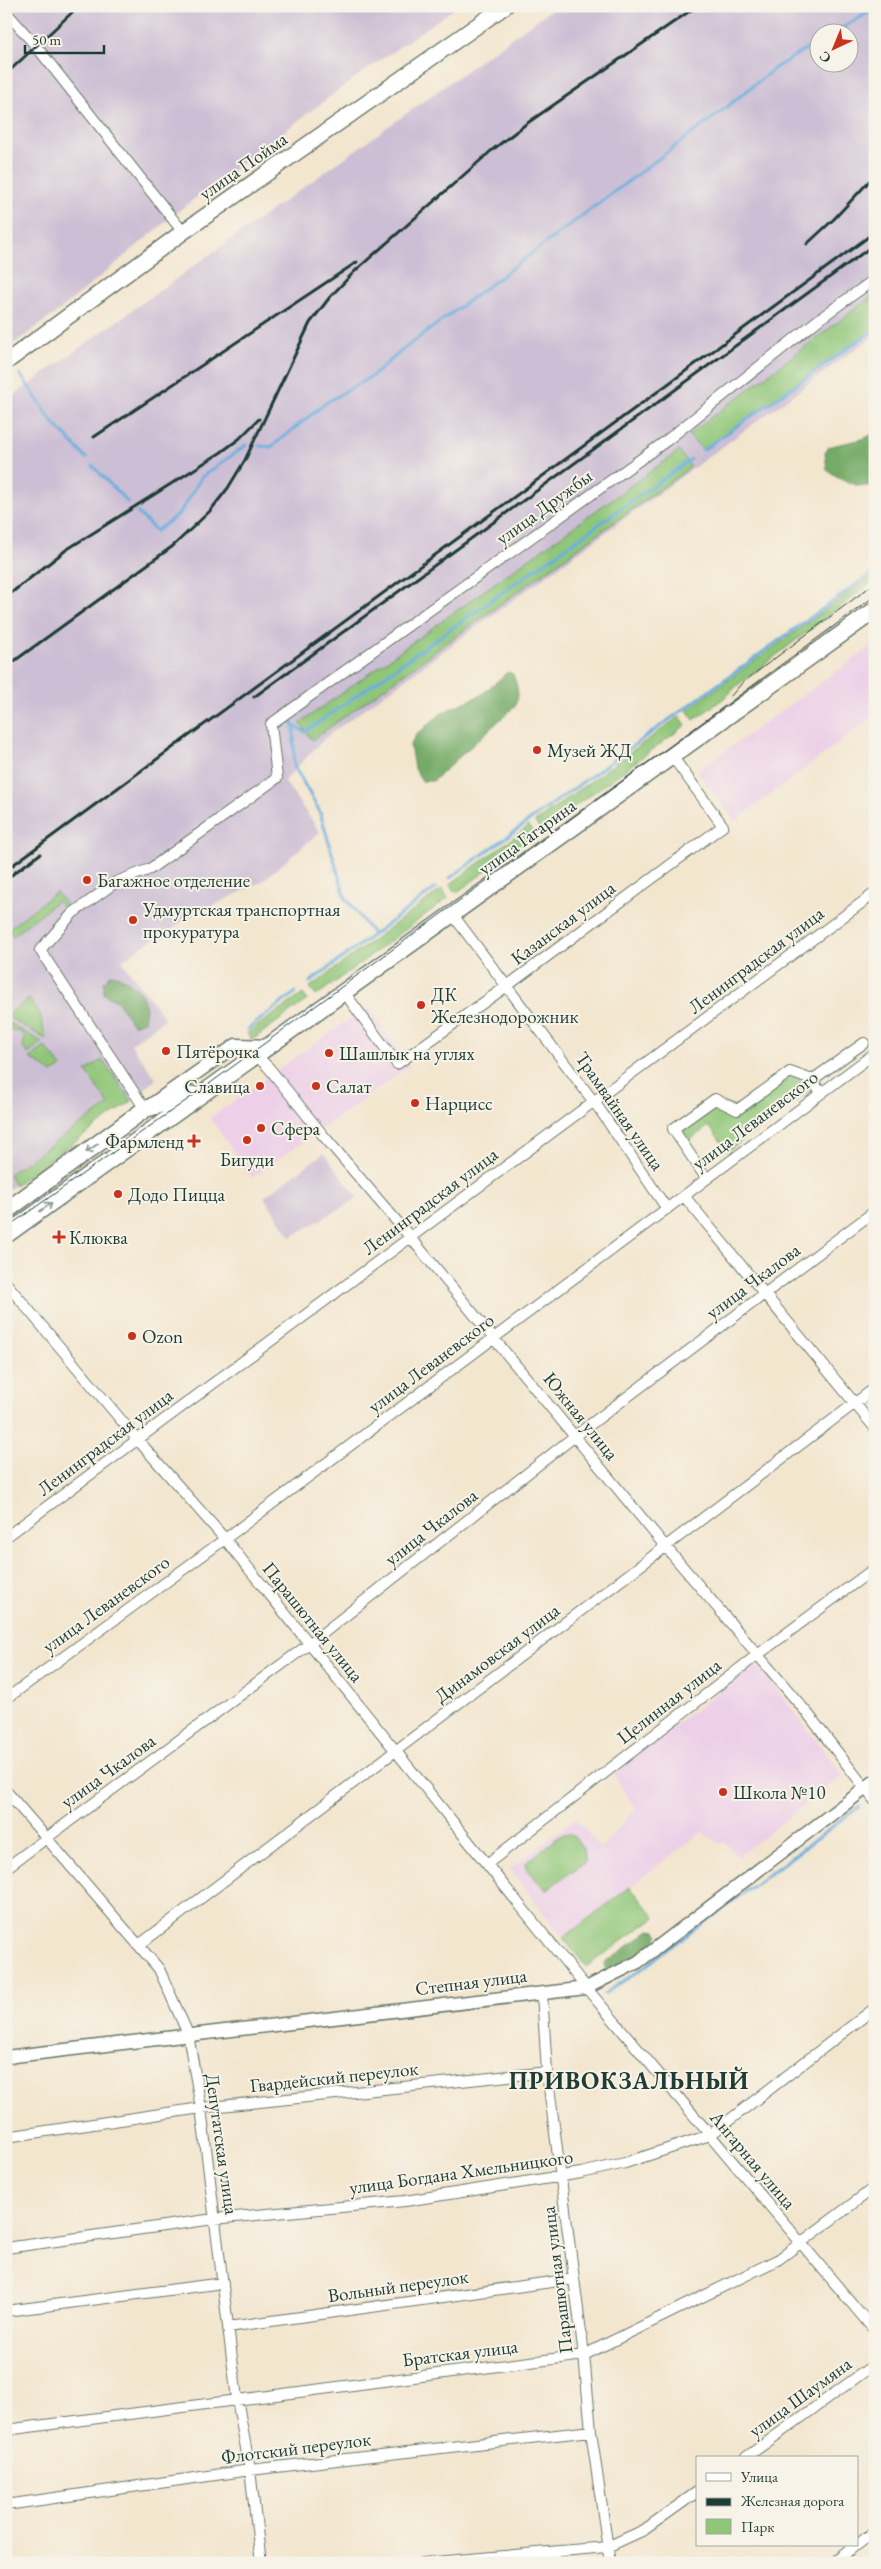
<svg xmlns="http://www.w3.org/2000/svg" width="881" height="2569" font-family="'EB Garamond',serif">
<rect width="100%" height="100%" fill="#f7f3e8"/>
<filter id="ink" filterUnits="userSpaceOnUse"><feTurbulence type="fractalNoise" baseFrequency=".02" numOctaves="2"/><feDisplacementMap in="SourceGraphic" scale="10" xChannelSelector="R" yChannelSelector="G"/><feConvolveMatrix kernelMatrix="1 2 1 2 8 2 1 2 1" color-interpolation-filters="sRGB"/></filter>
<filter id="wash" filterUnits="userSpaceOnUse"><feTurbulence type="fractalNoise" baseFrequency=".0096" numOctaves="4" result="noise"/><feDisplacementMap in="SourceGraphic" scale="20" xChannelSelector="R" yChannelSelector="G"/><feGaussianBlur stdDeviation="1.12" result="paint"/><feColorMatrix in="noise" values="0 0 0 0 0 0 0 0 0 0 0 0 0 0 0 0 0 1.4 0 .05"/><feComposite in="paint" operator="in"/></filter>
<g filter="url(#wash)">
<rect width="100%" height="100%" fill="#f3e6cf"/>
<path fill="#edd0e8" d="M875 644V716L735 821 697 771Z
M368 1006 410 1066 252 1178 210 1118Z
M754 1666 760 1668 843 1775 738 1857 725 1842 719 1844 702 1832 563 1938 510 1869 576 1818 600 1848 636 1809 614 1775 641 1750Z"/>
<path fill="#ccbed4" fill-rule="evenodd" d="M6 6H458L356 77 181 209 59 311 6 349Z
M556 6H875V335L326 737 284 781 320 832 261 882 184 920 159 940 156 937 122 961 165 1019 131 1044 156 1079 132 1101 6 1191V401ZM818 32H848V62H818Z
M324 1153 358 1198 291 1237 264 1197Z"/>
<path fill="#90c678" stroke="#588256" d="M875 294V329L703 450 688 435Z
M679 451 691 467 312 740 300 723Z
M875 574V580L739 684 727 696 694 720 687 710Z
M680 716 686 725 541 831 535 822Z
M529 826 535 835 456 893 449 885Z
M442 889 448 898 316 996 310 987Z
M56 892 68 907 65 910 57 901 13 936 7 930Z
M303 994 307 1000 252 1040 247 1033Z
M29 999 40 1014 46 1039 6 1016Z
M9 1023 42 1042 28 1054 23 1048 25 1037 21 1032 11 1031Z
M45 1047 62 1067 52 1073 30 1058Z
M102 1060 132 1101 15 1185 9 1174 109 1105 86 1071Z
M790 1076 802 1081 810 1091 728 1151 709 1126 685 1143 677 1131 717 1102 747 1110Z
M568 1833C578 1837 587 1852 585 1862L546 1890 526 1869V1863L561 1835Z
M630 1887 655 1917 586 1967 563 1938Z"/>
<path fill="#74ab68" stroke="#4a744e" d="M875 422V485C857 489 842 480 827 470L825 453 829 447C844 442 859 442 873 434Z
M508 672 513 674C517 686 521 696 514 707L433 781H422L414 768 410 745 416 735 443 712 481 695Z
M111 974C125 976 142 990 145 1005 147 1009 144 1016 144 1021L133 1025 118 1002 104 994V982Z
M650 1930 656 1931 659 1935C648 1949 624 1969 606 1971L604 1964Z"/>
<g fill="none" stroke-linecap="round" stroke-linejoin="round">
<path stroke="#67afde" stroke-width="3" d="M835 32 875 9
M20 374 52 421 86 458
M259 446 271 447 327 402 372 376 405 348 717 115 775 68 818 42
M703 450 875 329
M93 466 127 502
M137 512 156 531 179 514 202 477 246 445
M290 718 294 726 305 732 691 459
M294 726V766L320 812 345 897 373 934
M450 878 875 571
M310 982 436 888
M248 1029 296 992
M604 1994 640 1970 859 1807"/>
</g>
</g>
<g filter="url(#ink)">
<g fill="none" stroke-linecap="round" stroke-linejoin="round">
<g stroke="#69786a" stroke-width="12">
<path id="minor" d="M6 12 36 46 183 232
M453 915 600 1110 667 1209
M344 992 397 1064 507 986 723 826 672 756
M256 1055 269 1068 322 1134 411 1238 665 1546 808 1714 875 1801
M812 1080 864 1043
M145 1109 40 950 73 913 116 882 150 869 277 778 271 724 666 441 818 320 875 279
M706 1178 673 1129 715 1099 737 1110 790 1072 812 1080 821 1093
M684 1196 875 1428
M6 1283 137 1439 225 1539 589 1991 875 2331
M6 1537 875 893
M6 1699 225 1539 875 1053
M6 1791 159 1969 188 2034 201 2108 237 2399 250 2470 261 2563
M487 1864 752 1659 875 1568
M6 1868 308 1645 575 1436 875 1211
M139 1945 875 1388
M542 1993 547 2072 584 2355 591 2431 610 2563
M6 2137 201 2108 547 2072
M6 2248 214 2219 405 2201 581 2173 625 2163 710 2135 875 2008
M6 2311 223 2283
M228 2327 573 2279
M6 2430 584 2355 779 2259 875 2187
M745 2458 875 2364
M6 2505 250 2470 591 2431
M857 2545 875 2531
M423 2563 607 2547 644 2530 697 2492
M833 2563 856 2545"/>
</g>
<g stroke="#69786a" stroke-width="15">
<path id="tertiary" d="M151 1105 236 1045 269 1046
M6 2057 586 1988 638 1962 875 1781"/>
</g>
<g stroke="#69786a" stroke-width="18">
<path id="secondary" d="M6 362 183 232 505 6"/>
</g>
<g stroke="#69786a" stroke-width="19">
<path id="primary" d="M6 1211 145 1109 194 1095
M6 1235 875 610"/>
</g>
<use href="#minor" stroke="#fff" stroke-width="10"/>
<use href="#tertiary" stroke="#fff" stroke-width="12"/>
<use href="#secondary" stroke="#fff" stroke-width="15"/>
<use href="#primary" stroke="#fff" stroke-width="16"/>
<path stroke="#1f3d34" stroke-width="1" d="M730 697 742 683 875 583
M6 1228 194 1095 875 596"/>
<path stroke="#1f3d34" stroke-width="3" d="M6 74 79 6
M807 244 834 219 875 175
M94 437 357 262
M6 597 66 550 220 453 239 439 259 419
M6 667 173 546 210 511 228 488 245 460 310 323 330 297 355 271 491 151 526 124 697 6
M254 697 875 244
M6 870 875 232
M6 879 40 854"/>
</g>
<defs><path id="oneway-shaft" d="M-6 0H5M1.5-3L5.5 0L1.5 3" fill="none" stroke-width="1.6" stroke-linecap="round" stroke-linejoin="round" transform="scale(1.25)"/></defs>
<g stroke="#8f9e9a">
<use href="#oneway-shaft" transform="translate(92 1148) rotate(144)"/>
<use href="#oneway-shaft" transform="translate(46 1207) rotate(-36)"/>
</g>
</g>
<g fill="#c8321e" stroke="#f7f3e8" stroke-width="2">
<circle cx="537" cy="750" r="5"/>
<circle cx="87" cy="880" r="5"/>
<circle cx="133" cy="920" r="5"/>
<circle cx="421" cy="1005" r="5"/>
<circle cx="166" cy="1051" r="5"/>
<circle cx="329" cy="1053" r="5"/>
<circle cx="260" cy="1086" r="5"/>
<circle cx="316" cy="1086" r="5"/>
<circle cx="415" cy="1103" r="5"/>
<circle cx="261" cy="1128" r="5"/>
<circle cx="247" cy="1140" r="5"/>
<path d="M191.5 1133.5h5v5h5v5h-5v5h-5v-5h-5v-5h5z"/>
<circle cx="118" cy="1194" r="5"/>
<path d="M56.5 1229.5h5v5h5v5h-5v5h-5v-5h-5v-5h5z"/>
<circle cx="132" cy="1336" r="5"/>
<circle cx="723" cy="1792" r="5"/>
</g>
<g text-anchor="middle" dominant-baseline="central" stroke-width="4" stroke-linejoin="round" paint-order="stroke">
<g font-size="19" fill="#1f3d34" stroke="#f7f3e8">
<text transform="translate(243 166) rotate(-35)">улица Пойма</text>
<text transform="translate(544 507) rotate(-36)">улица Дружбы</text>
<text transform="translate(527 837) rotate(-36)">улица Гагарина</text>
<text transform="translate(563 923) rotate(-37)">Казанская улица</text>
<text transform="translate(756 960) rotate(-37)">Ленинградская улица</text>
<text transform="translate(620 1111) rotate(55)">Трамвайная улица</text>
<text transform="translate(755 1120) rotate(-37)">улица Леваневского</text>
<text transform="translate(430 1201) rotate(-37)">Ленинградская улица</text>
<text transform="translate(753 1281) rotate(-37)">улица Чкалова</text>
<text transform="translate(431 1363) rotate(-37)">улица Леваневского</text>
<text transform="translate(581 1416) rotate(51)">Южная улица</text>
<text transform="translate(105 1442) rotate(-37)">Ленинградская улица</text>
<text transform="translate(431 1527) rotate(-38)">улица Чкалова</text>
<text transform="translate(106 1604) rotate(-36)">улица Леваневского</text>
<text transform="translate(313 1622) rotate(51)">Парашютная улица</text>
<text transform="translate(497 1653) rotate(-37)">Динамовская улица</text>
<text transform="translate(669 1701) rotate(-38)">Целинная улица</text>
<text transform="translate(108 1771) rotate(-36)">улица Чкалова</text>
<text transform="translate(471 1982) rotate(-7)">Степная улица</text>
<text transform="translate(334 2077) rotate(-6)">Гвардейский переулок</text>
<text transform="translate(222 2144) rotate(82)">Депутатская улица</text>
<text transform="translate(753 2160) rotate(50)">Ангарная улица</text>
<text transform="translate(461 2172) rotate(-8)">улица Богдана Хмельницкого</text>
<text transform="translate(557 2280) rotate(-97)">Парашютная улица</text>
<text transform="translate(398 2286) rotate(-8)">Вольный переулок</text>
<text transform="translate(460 2353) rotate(-7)">Братская улица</text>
<text transform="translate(800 2397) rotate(-36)">улица Шаумяна</text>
<text transform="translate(296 2448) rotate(-7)">Флотский переулок</text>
</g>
<g font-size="19" fill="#1f3d34" stroke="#f7f3e8" text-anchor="start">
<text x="547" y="750">Музей ЖД</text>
<text x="97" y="880">Багажное отделение</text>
<text x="143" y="909">Удмуртская транспортная<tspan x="143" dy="22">прокуратура</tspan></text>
<text x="431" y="994">ДК<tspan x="431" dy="22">Железнодорожник</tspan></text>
<text x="176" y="1051">Пятёрочка</text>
<text x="339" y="1053">Шашлык на углях</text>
<text x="250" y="1086" text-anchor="end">Славица</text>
<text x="326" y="1086">Салат</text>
<text x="425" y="1103">Нарцисс</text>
<text x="271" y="1128">Сфера</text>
<text x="184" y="1141" text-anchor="end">Фармленд</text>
<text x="247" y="1159" text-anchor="middle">Бигуди</text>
<text x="128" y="1194">Додо Пицца</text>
<text x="69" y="1237">Клюква</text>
<text x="142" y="1336">Ozon</text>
<text x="733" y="1792">Школа №10</text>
</g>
<g font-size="24" font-weight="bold" letter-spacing="1" fill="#1f3d34" stroke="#f7f3e8">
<text x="629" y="2080">ПРИВОКЗАЛЬНЫЙ</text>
</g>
</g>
<rect width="881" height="2569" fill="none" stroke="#f7f3e8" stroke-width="25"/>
<rect x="696" y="2456" width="162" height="90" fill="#f7f3e8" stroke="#a1aaa0"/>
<rect x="706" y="2473" width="25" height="8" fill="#ffffff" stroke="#a1aaa0"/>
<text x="741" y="2482" font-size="15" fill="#1f3d34">Улица</text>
<rect x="706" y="2498" width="25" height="8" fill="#1f3d34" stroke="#a1aaa0"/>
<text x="741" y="2506" font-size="15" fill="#1f3d34">Железная дорога</text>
<rect x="706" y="2519" width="25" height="15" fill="#90c678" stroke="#a1aaa0"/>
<text x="741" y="2532" font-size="15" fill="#1f3d34">Парк</text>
<g transform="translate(834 48) rotate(224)"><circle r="24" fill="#f7f3e8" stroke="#a1aaa0"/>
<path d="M0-4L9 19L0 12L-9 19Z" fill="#c8321e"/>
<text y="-8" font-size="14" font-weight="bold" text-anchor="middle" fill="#1f3d34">С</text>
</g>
<path d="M25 45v8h79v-8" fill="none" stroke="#1f3d34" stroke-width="2.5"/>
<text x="32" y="45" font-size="15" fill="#1f3d34" stroke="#f7f3e8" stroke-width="4" paint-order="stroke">50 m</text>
</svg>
